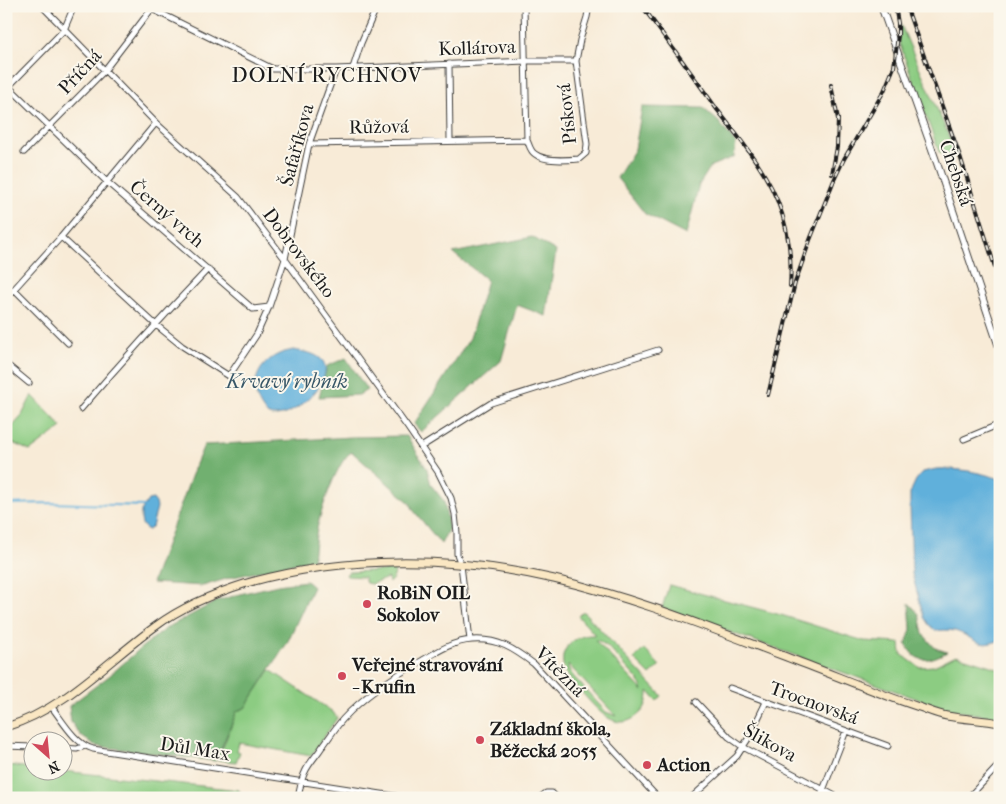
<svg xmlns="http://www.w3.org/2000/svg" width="1006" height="804" font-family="'IM FELL French Canon',serif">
<rect width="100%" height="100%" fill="#fbf7ec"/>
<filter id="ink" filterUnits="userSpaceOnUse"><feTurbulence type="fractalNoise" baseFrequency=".02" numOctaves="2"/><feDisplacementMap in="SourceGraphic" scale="10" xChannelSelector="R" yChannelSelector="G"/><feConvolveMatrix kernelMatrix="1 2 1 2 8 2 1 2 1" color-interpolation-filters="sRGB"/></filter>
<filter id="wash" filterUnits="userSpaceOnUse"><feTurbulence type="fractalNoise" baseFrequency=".0096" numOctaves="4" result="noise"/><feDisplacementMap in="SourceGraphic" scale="20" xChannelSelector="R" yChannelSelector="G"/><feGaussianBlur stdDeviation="1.12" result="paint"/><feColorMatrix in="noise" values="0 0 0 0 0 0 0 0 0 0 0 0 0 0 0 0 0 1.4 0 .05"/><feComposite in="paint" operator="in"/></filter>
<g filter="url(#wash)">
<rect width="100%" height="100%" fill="#f8ebd7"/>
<path fill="#8ccc82" stroke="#54744f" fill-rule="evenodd" d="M901 25 957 155 946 158 939 152 899 42Z
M32 395 62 427 30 451 6 440V434L21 417Z
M394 570C396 575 393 579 389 583L388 578 371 584 366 583 364 577 347 576 346 575 348 572Z
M669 585 781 615 864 641 900 643 901 654 919 667 934 666 956 655 1000 669V718L946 709 662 608Z
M583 611 662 696 657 701 648 691C648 701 646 709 638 715 616 734 598 710 584 695 578 688 569 680 565 671 556 649 575 634 595 635L578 616ZM595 640 599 641 607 646 639 681 643 691ZM568 664 616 716 606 712 574 677 569 670Z
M644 649 660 666 650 675 634 659Z
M270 670 333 712 337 718 311 756 239 743 237 751 240 752 236 762 218 760 237 711 245 708Z
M6 765 32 768V772L63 771 239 790 243 798H6Z"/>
<path fill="#71b070" stroke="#466646" d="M642 107 703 108 719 122 736 144 734 157 711 166 699 185 686 235 645 214 617 178 635 149Z
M532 237 556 251 546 316 517 305 501 361 421 432 414 424 470 338 487 280 453 253Z
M346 358 367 390 359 395 319 397 327 366Z
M407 436 427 469 431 485 444 501 449 528 441 544 414 511 410 503 352 452C338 458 320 513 317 529 315 540 314 550 313 560L284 566 229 578 203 586 152 583 194 469 204 445 352 437Z
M306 581 313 587 287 643 245 708 237 711 216 761 96 746 81 736 71 722 69 706 109 676 142 647 168 627 191 615 217 601 244 593 278 585Z
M909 603 919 614 923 634 935 648 947 652C929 661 916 665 906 644L911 629Z"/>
<path fill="#61b0db" stroke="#3e667c" d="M293 350C303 352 314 352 322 360 340 381 280 432 264 411 248 390 255 365 279 354 283 352 289 351 293 350Z
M936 469C957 468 980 472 1000 479V640C977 650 975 637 955 631 948 629 941 631 935 630L929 625 924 617 912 574 910 505V493L916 480 923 472Z
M153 499 156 503 157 507 152 527 149 530C140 527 141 519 141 511L148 500Z"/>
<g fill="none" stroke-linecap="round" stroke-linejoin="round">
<path stroke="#61b0db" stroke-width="2" d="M6 504 51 503 144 506"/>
</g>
</g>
<g filter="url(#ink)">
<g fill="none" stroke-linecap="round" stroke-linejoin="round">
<g stroke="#3d3b38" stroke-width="7">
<path id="minor" d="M42 6 156 123 238 197 285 259 408 428 438 472 451 498 455 514 457 533V554L461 565 470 640
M143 6 152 9 273 69H336L526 61H576
M524 6 527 140C529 144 530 151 535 154 545 162 567 160 579 159L586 153 587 144 576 61 580 40 587 17 589 6
M449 64 450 141
M353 68 361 43 377 6
M6 84 107 182 253 309 269 307
M9 86 64 30 74 6
M309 144 527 140
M24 152 104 71 153 7
M61 237 155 324 182 346 229 376 257 334 269 307 285 259 309 144 336 69
M14 289 68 343
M6 298 61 237 156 123
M6 364 29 383
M81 409C122 361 164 315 208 269
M964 439 1000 424
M421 447 491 403 658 350
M730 688 888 746
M696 702 729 737 743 747 839 798
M51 706C62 720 75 744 93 749L407 798
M6 746 32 747
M62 748 77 749 85 746
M298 798C300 789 301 780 305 772 309 763 317 755 322 747 329 738 335 728 343 719 365 695 394 676 423 660 438 651 454 641 472 640 498 638 514 649 534 664L658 798
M539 798 546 793H552L557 798
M691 798 737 756 748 739 766 702
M820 798 846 731
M968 798 999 765"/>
</g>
<g stroke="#3d3b38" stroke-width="8">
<path id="tertiary" d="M881 6 938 166 1000 350"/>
</g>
<g stroke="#3d3b38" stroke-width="9">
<path id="secondary" d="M6 727C65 709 107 661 156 626 183 606 215 593 247 583 346 555 454 556 554 579 637 598 717 631 797 661 837 676 876 693 916 706 926 709 936 714 947 716 964 719 982 720 1000 723"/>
</g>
<use href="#minor" stroke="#fff" stroke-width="5"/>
<use href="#tertiary" stroke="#fff" stroke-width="6"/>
<use href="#secondary" stroke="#fae7c3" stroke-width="7"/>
<g stroke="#1c1c1c" stroke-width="4">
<path id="rail" d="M642 6C667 40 692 74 716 108 733 130 751 152 765 176 785 209 793 248 790 286
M906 6 961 159 1000 283
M831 85 838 119 837 147 832 174
M768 395 795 283 810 240 834 180 844 159 884 91 894 67 898 35V23L895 6"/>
</g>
<use href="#rail" stroke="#fbf7ec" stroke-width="2" stroke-dasharray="5.5" stroke-linecap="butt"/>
</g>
</g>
<g fill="#d1495b" stroke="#fbf7ec" stroke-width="2">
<circle cx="367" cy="604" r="5"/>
<circle cx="342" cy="676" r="5"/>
<circle cx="480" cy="740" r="5"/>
<circle cx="647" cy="765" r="5"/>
</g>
<g text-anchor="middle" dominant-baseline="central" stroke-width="4" stroke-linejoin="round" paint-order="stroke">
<g font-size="19" fill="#1c1c1c" stroke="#fbf7ec">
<text transform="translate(477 48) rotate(-2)">Kollárova</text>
<text transform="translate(80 72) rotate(-47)">Příčná</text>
<text transform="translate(567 114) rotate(-96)">Písková</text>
<text transform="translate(379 127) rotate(-1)">Růžová</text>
<text transform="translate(297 145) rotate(-75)">Šafaříkova</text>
<text transform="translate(956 173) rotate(71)">Chebská</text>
<text transform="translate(167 214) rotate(41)">Černý vrch</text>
<text transform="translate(299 253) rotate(53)">Dobrovského</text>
<text transform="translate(560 672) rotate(45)">Vítězná</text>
<text transform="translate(814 703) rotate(20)">Trocnovská</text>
<text transform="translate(770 743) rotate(29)">Šlikova</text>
<text transform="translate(195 749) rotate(9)">Důl Max</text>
</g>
<g font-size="19" font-weight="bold" fill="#1c1c1c" stroke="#fbf7ec" text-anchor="start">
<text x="377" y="593">RoBiN OIL<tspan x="377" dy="22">Sokolov</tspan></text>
<text x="352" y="665">Veřejné stravování<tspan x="352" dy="22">- Krufin</tspan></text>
<text x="490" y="729">Základní škola,<tspan x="490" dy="22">Běžecká 2055</tspan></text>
<text x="657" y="765">Action</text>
</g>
<g font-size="20" font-style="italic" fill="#385768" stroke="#fbf7ec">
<text x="287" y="381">Krvavý rybník</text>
</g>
<g font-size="21" letter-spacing="1" fill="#1c1c1c" stroke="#fbf7ec">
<text x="327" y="75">DOLNÍ RYCHNOV</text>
</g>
</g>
<rect width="1006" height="804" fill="none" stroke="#fbf7ec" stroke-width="25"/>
<g transform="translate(48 756) rotate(153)"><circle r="24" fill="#fbf7ec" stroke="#a29f99"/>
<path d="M0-4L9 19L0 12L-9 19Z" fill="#d1495b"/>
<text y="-8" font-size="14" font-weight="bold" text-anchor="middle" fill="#1c1c1c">N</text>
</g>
</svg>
